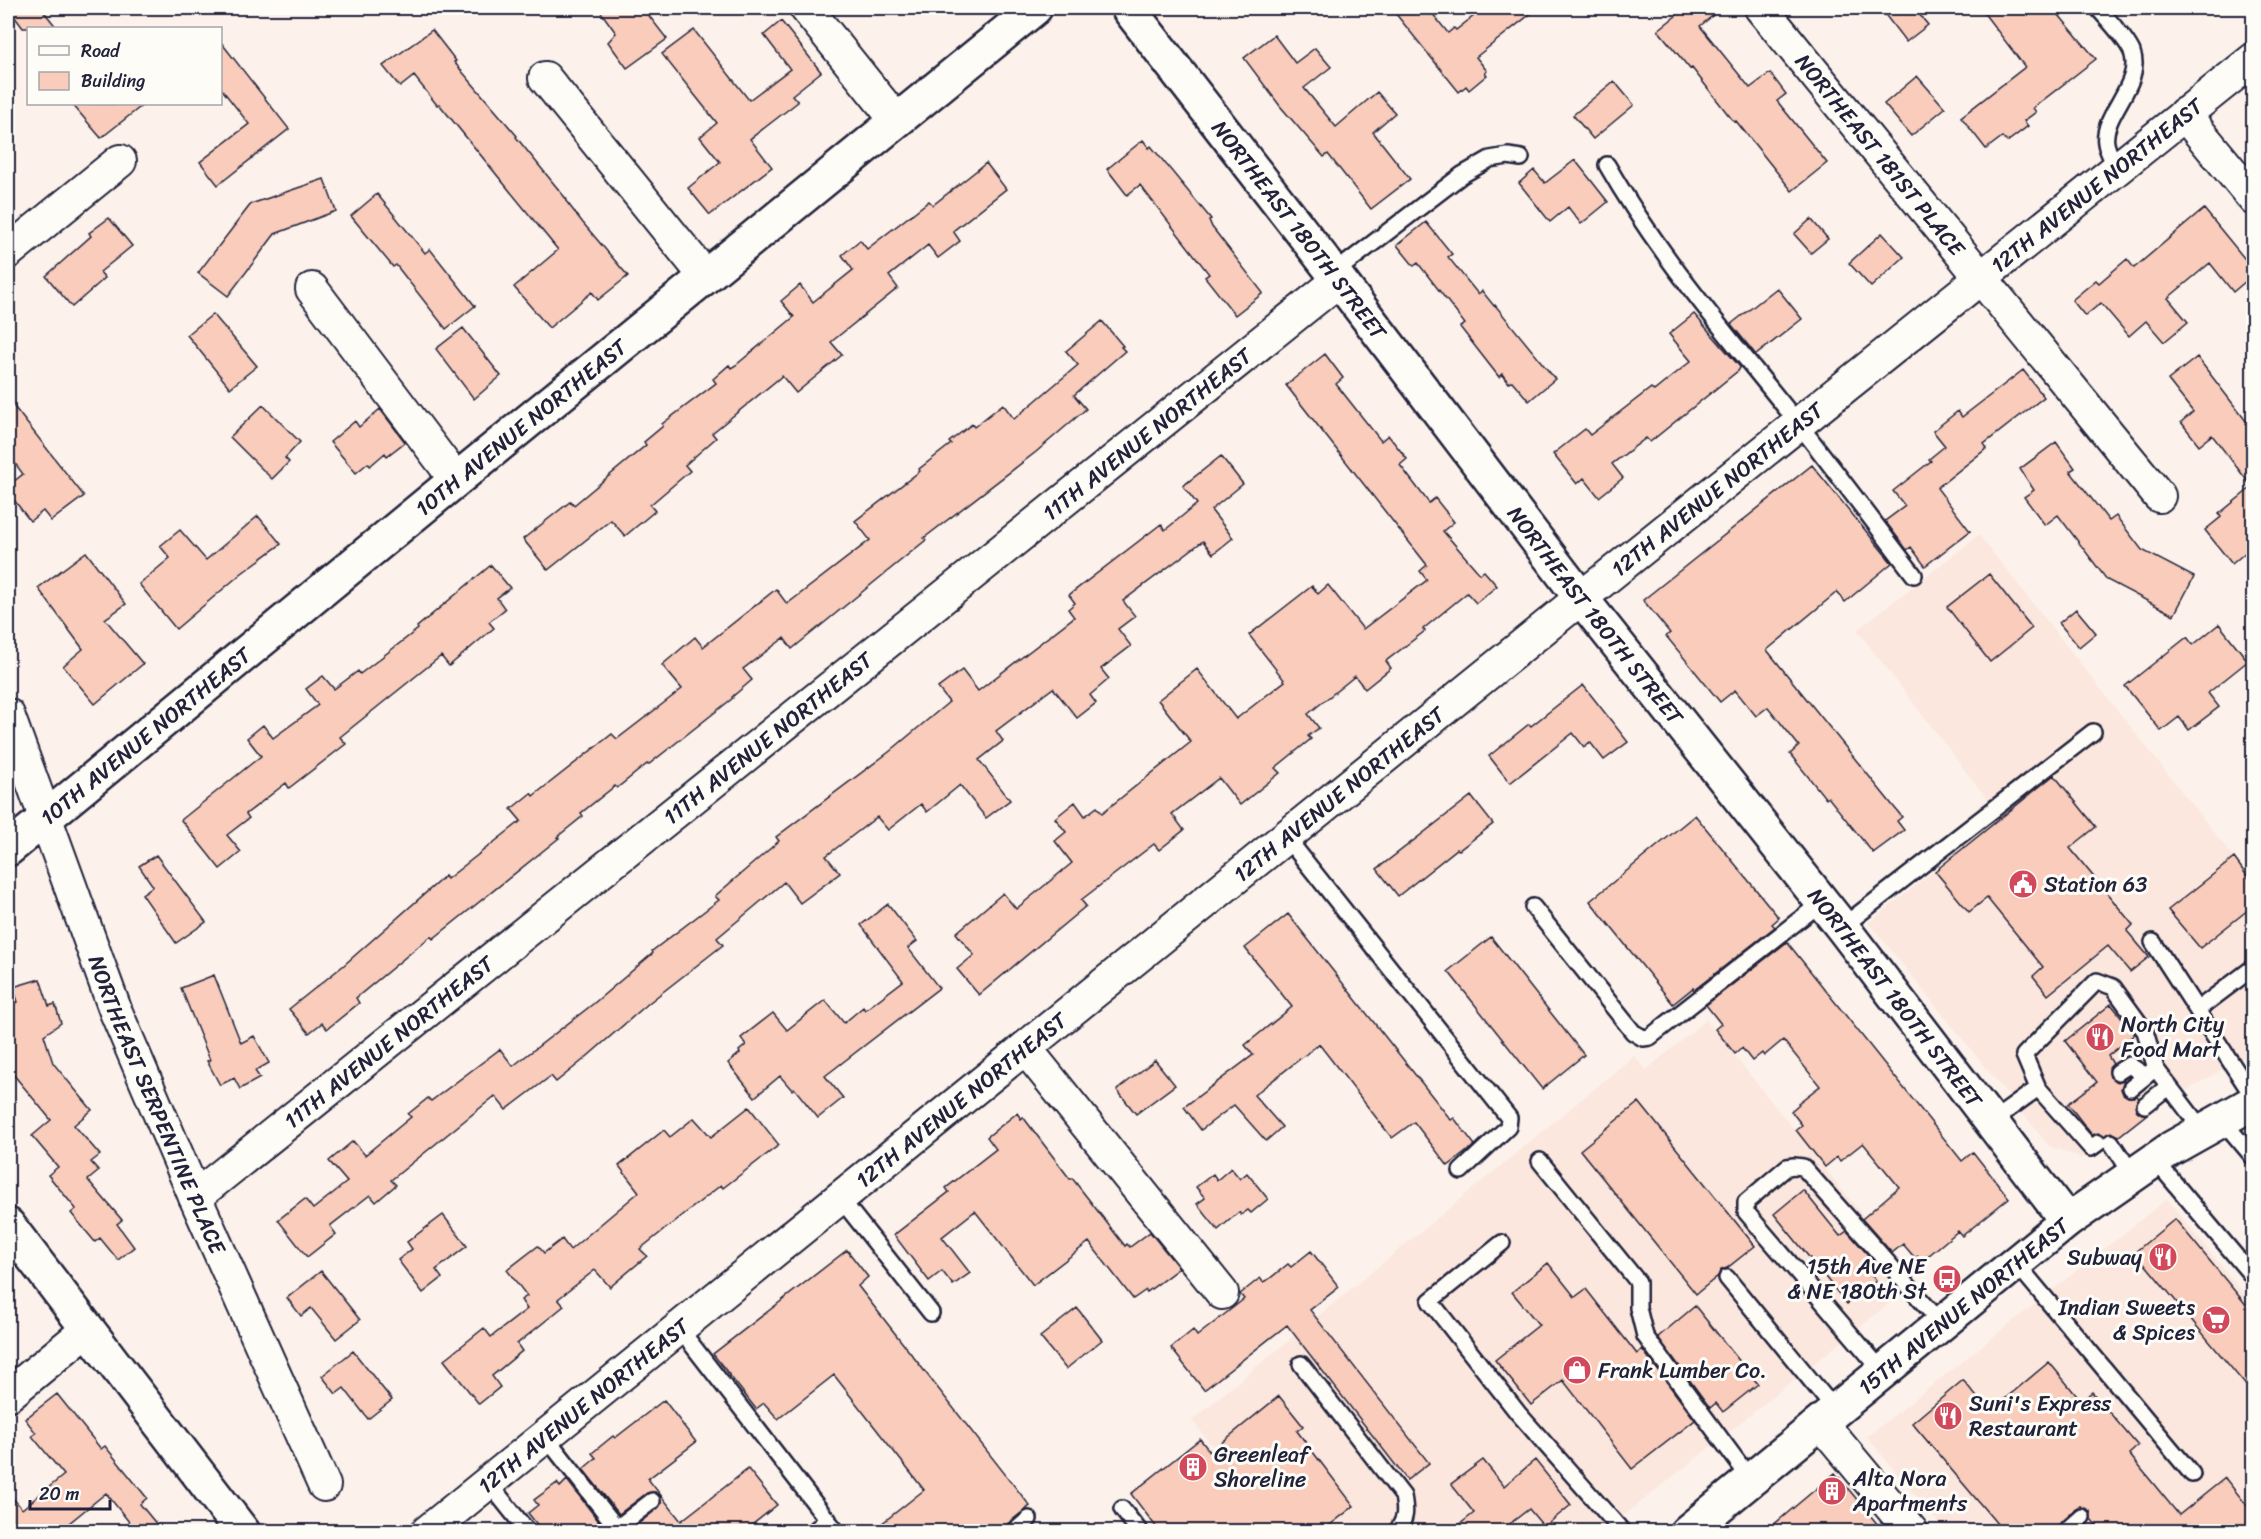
<svg xmlns="http://www.w3.org/2000/svg" width="2261" height="1539" font-family="Sriracha,sans-serif">
<rect width="100%" height="100%" fill="#fcf2eb"/>
<filter id="ink" filterUnits="userSpaceOnUse"><feTurbulence type="fractalNoise" baseFrequency=".0167" numOctaves="2"/><feDisplacementMap in="SourceGraphic" scale="12" xChannelSelector="R" yChannelSelector="G"/><feConvolveMatrix kernelMatrix="1 2 1 2 8 2 1 2 1" color-interpolation-filters="sRGB"/></filter>
<g filter="url(#ink)">
<path fill="#fbe7dd" d="M1979 535 2253 882V1052L2163 1104 2081 1158 2049 1146 1869 923 2001 817 1857 630Z
M1706 1020 1916 1282 1605 1531H1278L1192 1420 1634 1056 1646 1070Z
M2167 1199 2253 1305V1513L2231 1531H1945L1867 1437Z"/>
<path fill="#f9ccbb" stroke="#22223b" stroke-width="1.5" d="M8 8H41L57 28H23Z
M598 8H643L667 39 627 68 608 42 616 33Z
M1391 8H1428L1448 33 1454 28 1456 30 1484 8H1538L1476 57 1487 71 1485 73 1487 75 1469 90 1466 86 1459 92Z
M1686 8H1722L1700 26 1750 88 1770 73 1786 94 1777 101 1827 163 1792 191 1736 121 1734 122 1692 68 1690 69 1658 30Z
M1880 8H1914L1928 25 1906 42Z
M1980 8H2053L2096 59 2033 108 2036 112 2024 121 2028 126 2007 142 2002 137 1986 149 1961 117 2025 67Z
M781 21 821 72 792 95 798 102 750 139 772 167 710 215 688 188 720 162 700 137 717 123 662 54 694 30 749 100 790 69 764 35Z
M432 30 456 61 454 62 517 136 516 137 567 200 566 201 583 223 628 276 598 300 592 292 549 328 514 287 558 250 439 104 437 105 414 76 400 87 383 66Z
M1274 35 1295 63 1315 48 1331 67 1304 88 1336 127 1377 92 1395 113 1373 132 1410 179 1371 209 1328 154 1324 157 1280 106 1244 58Z
M220 41 289 129 218 185 200 162 249 124 220 87Z
M1917 76 1945 108 1911 136 1884 104Z
M1614 81 1634 105 1593 139 1573 115Z
M72 104H144L101 138Z
M1143 140 1149 148 1151 146 1211 219 1209 220 1212 227 1263 293 1235 315 1205 277 1209 274 1140 185 1127 195 1107 169Z
M1575 160 1608 202 1581 224 1568 207 1550 222 1519 183 1534 170 1545 183Z
M986 163 1006 189 953 231 960 241 938 258 928 245 889 276 898 288 831 342 842 355 796 393 782 376 712 433 716 438 685 465 690 471 650 505 655 511 625 536 611 520 548 570 523 539 571 501 574 505 646 445 644 442 663 426 662 424 716 383 713 379 729 365 731 368 736 365 794 317 781 301 800 285 813 302 853 270 842 255 860 240 867 249 929 201 933 205Z
M324 179 336 211 275 234 228 296 198 273 251 204Z
M377 194 425 253 430 249 475 306 446 329 396 265 393 267 351 216Z
M2204 209 2253 269V275L2233 292 2210 263 2168 298 2188 322 2164 342 2146 321 2129 336 2101 303 2085 316 2072 300 2096 280 2099 283 2127 259 2134 268Z
M109 218 132 246 100 272 105 278 72 307 46 276 91 236 89 233Z
M1811 219 1828 239 1811 253 1794 234Z
M1426 222 1452 254 1448 257 1478 294 1482 291 1494 306 1495 305 1555 379 1529 401 1512 381 1509 383 1502 374 1499 377 1460 327 1465 324 1418 263 1414 266 1397 245Z
M1882 233 1904 257 1871 287 1849 263Z
M1777 288 1802 319 1756 355 1731 324Z
M213 314 257 366 230 388 187 335Z
M1694 314 1740 367 1739 370 1650 442 1646 438 1612 464 1623 478 1599 497 1584 478 1577 484 1553 454 1585 429 1590 435 1651 388 1654 391 1691 361 1669 334Z
M1102 321 1123 346 1121 347 1125 351 1074 395 1086 409 1036 452 924 538 926 540 792 649 784 638 743 669 752 680 732 697 733 698 648 765 647 764 617 788 615 786 581 813 583 816 557 837 559 838 433 939 431 936 356 998 359 1003 327 1029 322 1023 309 1033 289 1009 344 965 445 876 447 879 521 821 511 809 531 793 533 796 612 734 617 739 682 689 662 665 695 637 703 647 776 589 787 604 870 540 855 521 920 471 919 469 951 444 949 442 972 424 974 427 1003 404 1014 419 1078 365 1066 351Z
M463 328 501 376 474 399 436 349Z
M1325 354 1343 378 1336 384 1381 441 1388 435 1407 459 1400 465 1429 503 1435 498 1454 522 1443 531 1480 574 1484 571 1497 586 1476 603 1467 593 1423 629 1425 631 1386 661 1391 668 1365 689 1355 676 1308 714 1319 728 1308 736 1311 739 1275 768 1280 773 1240 805 1219 778 1172 814 1184 830 1159 850 1154 844 1081 900 1086 906 979 995 957 969 974 955 956 933 1003 893 1016 909 1072 863 1055 841 1066 832 1055 818 1075 802 1085 816 1097 807 1102 813 1191 742 1158 700 1197 669 1236 719 1285 681 1249 635 1312 586 1318 594 1328 585 1363 629 1427 580 1420 571 1427 565 1286 385Z
M2197 357 2253 430V546L2232 564 2205 530 2221 517 2219 514 2252 487 2212 435 2199 445 2181 422 2193 412 2168 380Z
M2023 370 2044 397 1984 444 1987 448 1937 488 1970 531 1925 566 1911 547 1907 550 1885 521 1905 506 1893 491 1931 461 1929 459 1945 446 1933 431 1958 411 1962 417Z
M8 399 84 496 51 521 43 511 30 521 8 492V486L23 474 8 454Z
M263 405 300 442 285 458 289 462 272 479 230 437Z
M380 409 405 442 387 456 385 453 370 466 368 463 356 473 330 442 355 421 359 427Z
M2056 442 2075 468 2070 471 2109 521 2116 516 2142 550 2194 577 2174 615 2107 580 2058 515 2045 525 2024 497 2034 490 2020 469Z
M1221 456 1243 484 1211 510 1233 538 1213 554 1203 541 1123 601 1135 616 1118 629 1131 646 1101 669 1109 679 1090 695 1096 703 1077 718 1053 688 996 731 1003 741 979 760 1010 800 986 818 960 785 927 812 921 804 888 830 877 817 826 856 840 873 800 903 784 882 717 938 723 945 650 1002 582 1061 556 1082 551 1076 506 1110 495 1096 391 1180 396 1185 376 1202 370 1195 330 1226 336 1234 307 1257 278 1220 305 1199 313 1209 347 1182 329 1161 353 1141 365 1155 411 1117 408 1114 428 1098 431 1101 500 1049 513 1066 593 1004 653 953 652 951 719 900 715 896 779 841 776 837 889 752 949 702 938 688 962 670 978 691 1074 617 1068 609 1075 603 1069 595 1161 524 1165 530 1197 504 1183 486Z
M1812 465 1892 563 1845 602 1837 592 1767 650 1902 817 1897 821 1904 830 1873 853 1828 797 1826 799 1790 754 1799 746 1768 707 1756 716 1735 690 1720 702 1666 636 1670 633 1643 600Z
M258 516 281 544 242 573 176 629 139 584 170 558 160 546 180 530 206 560Z
M86 552 126 604 105 619 143 664 95 704 63 666 83 649 38 588Z
M491 565 510 588 497 598 505 609 489 622 494 628 449 666 441 656 340 737 346 744 289 788 286 783 246 814 249 818 227 835 241 852 220 869 181 820 261 756 247 738 263 725 273 738 318 705 306 689 323 676 334 689 358 671 360 674 418 629 417 627Z
M1989 574 2032 628 1990 662 1947 607Z
M2076 609 2096 633 2079 647 2059 623Z
M2219 624 2248 661 2208 693 2219 707 2189 730 2179 717 2161 731 2125 686 2187 637 2193 645Z
M1583 685 1628 742 1604 760 1590 742 1584 747 1573 733 1510 783 1489 756 1529 724 1531 726Z
M2054 775 2096 827 2070 848 2133 925 2127 931 2149 957 2130 972 2108 946 2048 995 2033 976 2043 967 1987 898 1969 912 1935 871Z
M1471 796 1493 824 1459 850 1457 849 1398 896 1377 869Z
M1695 815 1779 918 1772 924 1775 927 1694 990 1693 988 1673 1004 1590 901Z
M156 855 206 922 176 943 142 894 153 886 139 866Z
M2234 858 2253 884V906L2200 948 2168 910Z
M888 904 917 941 908 948 939 988 825 1076 843 1098 818 1118 794 1088 792 1090 780 1076 755 1097 728 1063 740 1053 739 1051 746 1045 741 1038 773 1013 787 1030 825 1000 844 1023 863 1007 865 1010 903 981 861 925Z
M1288 914 1451 1120 1454 1118 1475 1145 1448 1166 1414 1122 1392 1138 1319 1044 1254 1095 1282 1127 1266 1141 1234 1105 1201 1130 1184 1107 1253 1055 1245 1045 1292 1007 1245 948Z
M1491 937 1584 1055 1542 1089 1448 971Z
M1787 942 1962 1161 1973 1152 2009 1198 1962 1236 1958 1231 1922 1261 1918 1256 1915 1258 1903 1244 1892 1253 1862 1219 1899 1187 1863 1143 1840 1161 1837 1157 1825 1167 1796 1130 1802 1125 1791 1111 1799 1104 1798 1103 1820 1086 1783 1040 1764 1056 1762 1053 1752 1061 1742 1048 1735 1054 1715 1029 1721 1024 1706 1005Z
M214 975 241 1043 254 1036 269 1063 255 1071 260 1078 240 1089 234 1078 220 1085 207 1061 210 1060 181 988Z
M40 979 49 1006 55 1004 61 1023 44 1035 53 1063 92 1110 74 1125 100 1155 91 1162 99 1171 88 1180 122 1220 117 1224 134 1247 118 1260 100 1238 95 1242 71 1213 76 1209 48 1175 58 1167 32 1136 51 1120 8 1068V1005L18 1002 13 987Z
M2111 1004 2135 1034 2108 1056 2113 1064 2109 1068 2110 1077 2118 1082 2124 1079 2121 1089 2123 1094 2128 1097 2137 1096 2139 1098 2135 1106 2137 1111 2142 1114H2147L2119 1136 2111 1132 2104 1136 2098 1133 2092 1135 2068 1104 2097 1082 2065 1041Z
M1155 1060 1175 1085 1136 1114 1117 1090Z
M1639 1102 1755 1246 1727 1268 1721 1270 1718 1276 1696 1294 1580 1150Z
M749 1107 779 1145 723 1188 721 1185 640 1249 647 1256 610 1287 595 1270 558 1299 564 1306 517 1344 522 1351 492 1376 500 1387 479 1404 444 1360 484 1328 491 1337 527 1309 521 1300 527 1296 507 1270 538 1246 544 1253 562 1239 570 1250 639 1192 619 1166 664 1130 670 1137 694 1118 711 1137Z
M1017 1113 1021 1119 1023 1117 1070 1179 1072 1178 1125 1246 1127 1244 1130 1247 1150 1232 1179 1268 1147 1292 1146 1290 1133 1299 1089 1242 1033 1285 975 1211 942 1237 970 1273 953 1285 942 1271 929 1281 894 1235 949 1192 946 1188 996 1149 987 1137Z
M1231 1168 1240 1179 1247 1173 1268 1199 1251 1213 1248 1210 1241 1215 1239 1212 1218 1230 1197 1204 1205 1198 1196 1187 1213 1174 1217 1180Z
M1803 1190 1840 1236 1847 1231 1877 1265 1869 1271 1876 1281 1847 1304 1774 1214Z
M443 1215 467 1246 436 1270 442 1278 423 1293 398 1260 412 1249 407 1242Z
M2175 1219 2253 1313V1394L2135 1252Z
M847 1250 868 1277 858 1286 1030 1506 997 1532H871L924 1490 834 1375 778 1419 764 1403 756 1409 713 1354Z
M1311 1251 1339 1287 1310 1310 1429 1463 1407 1480 1287 1325 1204 1390 1171 1348 1193 1330 1197 1336 1244 1299 1240 1294 1260 1278 1263 1282 1269 1279 1288 1264 1291 1267Z
M1548 1263 1575 1297 1586 1289 1637 1354 1642 1349 1695 1420 1632 1469 1563 1380 1531 1405 1495 1360 1539 1325 1512 1292Z
M321 1271 360 1320 336 1339 311 1308 301 1316 287 1298Z
M1695 1306 1758 1384 1723 1412 1716 1403 1710 1408 1658 1337Z
M1077 1308 1102 1340 1066 1369 1040 1337Z
M353 1351 392 1400 368 1419 344 1388 336 1394 322 1376Z
M2049 1362 2081 1401 2092 1392 2138 1446 2129 1454 2179 1515 2225 1478 2253 1513V1532H2102L2091 1519 2090 1511 2080 1506 2050 1532H2004L1912 1423 1963 1380 1989 1412Z
M57 1394 101 1449 105 1446 147 1498 140 1504 163 1532H137L106 1493 58 1532H8V1492L22 1509 64 1475 32 1436 36 1433 25 1419Z
M1279 1396 1303 1426 1297 1431 1354 1506 1321 1532H1160L1131 1494 1200 1439 1210 1452Z
M664 1400 696 1442 648 1479 681 1521 748 1469 777 1505 743 1532H628L658 1508 661 1504 660 1496 655 1492 647 1493 619 1514 583 1469 596 1458 592 1453 613 1436 615 1438Z
M1483 1460 1504 1486 1535 1460 1571 1505 1544 1527 1529 1509 1499 1532H1450L1474 1513 1451 1484Z
M1835 1473 1884 1532H1765L1792 1509Z
M567 1480 607 1532H543L528 1513 538 1505 534 1500 557 1483 560 1487Z"/>
<g fill="none" stroke-linecap="round" stroke-linejoin="round">
<g stroke="#22223b" stroke-width="20">
<path id="service" d="M2098 8C2108 20 2126 38 2132 52 2144 83 2101 115 2106 143 2107 151 2113 160 2116 168
M1607 165C1660 258 1731 339 1797 422 1837 473 1875 524 1914 575
M1334 273 1462 175 1490 159 1508 156 1521 158
M1286 837 1509 1118 1508 1127 1461 1171
M1533 907 1633 1032 1643 1038 1650 1037 1822 902
M1842 927 2093 732
M2153 942 2254 1098
M2197 1010 2254 967
M2118 1072 2129 1065 2146 1076
M2038 1088 2091 1148 2098 1143
M2131 1088 2152 1071
M2145 1105 2169 1086
M2222 1120 2254 1158
M1991 1122 2038 1088 2024 1055 2097 981 2113 987 2145 1031 2156 1069 2203 1131
M2111 1142 2133 1175
M2155 1160 2254 1278
M1540 1161 1638 1282V1308L1645 1336 1751 1480
M840 1198 931 1313
M1502 1243 1430 1301 1518 1413 1623 1532
M2016 1263 2192 1474
M1727 1278 1836 1411
M679 1328 837 1532
M1301 1364 1403 1496C1406 1512 1406 1519 1396 1532
M1883 1372 1746 1212V1202L1787 1167 1794 1166 1803 1167 1942 1324
M545 1436 617 1528 652 1501
M488 1482 528 1532
M1122 1509 1140 1532
M813 1532 828 1519
M1014 1532 1029 1519
M2065 1532 2082 1517"/>
</g>
<g stroke="#22223b" stroke-width="36">
<g id="minor">
<path d="M806 8 896 120"/>
<path id="s1" d="M1761 8 2159 496"/>
<path d="M545 78 705 276"/>
<path d="M2184 114 2254 199"/>
<path d="M8 252 120 161"/>
<path d="M312 289 456 480"/>
<path id="s2" d="M8 715 116 1012 195 1197 324 1485"/>
<path d="M1025 1048 1222 1293"/>
<path id="s3" d="M195 1197 1339 280"/>
<path d="M8 1395 88 1329"/>
<path d="M1821 1423 1912 1532"/>
<path id="s4" d="M427 1532 1581 598 2254 59"/>
</g>
</g>
<g stroke="#22223b" stroke-width="38">
<g id="tertiary">
<path id="s5" d="M1128 8 1339 280 1581 598 1842 927 2067 1221"/>
<path id="s6" d="M8 849 456 480 1035 8"/>
</g>
</g>
<g stroke="#22223b" stroke-width="38">
<g id="secondary">
<path d="M8 1225 243 1532"/>
<path id="s7" d="M1687 1532 2067 1221 2172 1148 2254 1102"/>
</g>
</g>
<use href="#service" stroke="#fdfcf7" stroke-width="15"/>
<use href="#minor" stroke="#fdfcf7" stroke-width="32"/>
<use href="#tertiary" stroke="#fdfcf7" stroke-width="33"/>
<use href="#secondary" stroke="#fdfcf7" stroke-width="33"/>
</g>
</g>
<defs>
<g id="civic-disc" transform="scale(1.5)"><circle r="9.5" fill="#d1495b" stroke="#fdfcf7"/><path d="M-.6-6.5H3V-4.5H.6V-3L4-1V1h2V6H-6V1h2V-1L-.6-3ZM-1.2 2.5V6h2.4V2.5Z" fill="#fff"/></g>
<g id="restaurant-disc" transform="scale(1.5)"><circle r="9.5" fill="#d1495b" stroke="#fdfcf7"/><path d="M-5-6h1v4h1v-4h1v4h1v-4h1v5L-1.5 .5V6h-2V.5L-5-1ZM5-6V6H3V1.5H1.5Q1.5-4 5-6Z" fill="#fff"/></g>
<g id="bus-disc" transform="scale(1.5)"><circle r="9.5" fill="#d1495b" stroke="#fdfcf7"/><path d="M-5-6H5V4H4V6H2V4H-2V6H-4V4H-5ZM-3.5-4V0h7V-4ZM-3.5 1.2v1.5H-2V1.2ZM2 1.2v1.5H3.5V1.2Z" fill="#fff"/></g>
<g id="supermarket-disc" transform="scale(1.5)"><circle r="9.5" fill="#d1495b" stroke="#fdfcf7"/><path d="M-6-5.5h2.5l.6 2H6L4.5 2H-2.5L-4.4-4H-6ZM-1.5 3.2a1.3 1.3 0 1 0 .1 0ZM3 3.2a1.3 1.3 0 1 0 .1 0Z" fill="#fff"/></g>
<g id="shop-disc" transform="scale(1.5)"><circle r="9.5" fill="#d1495b" stroke="#fdfcf7"/><path d="M-5-2.5h2.3a2.7 3.5 0 0 1 5.4 0H5L5.5 6h-11ZM-1.5-2.5h3a1.5 2.3 0 0 0-3 0Z" fill="#fff"/></g>
<g id="building-disc" transform="scale(1.5)"><circle r="9.5" fill="#d1495b" stroke="#fdfcf7"/><path d="M-4-6H4V6H1V3H-1V6H-4ZM-2.5-4.3h1.7v1.8h-1.7ZM.8-4.3h1.7v1.8H.8ZM-2.5-1h1.7V.8h-1.7ZM.8-1h1.7V.8H.8Z" fill="#fff"/></g>
</defs>
<g fill-rule="evenodd">
<use href="#civic-disc" x="2023" y="884"/>
<use href="#restaurant-disc" x="2100" y="1037"/>
<use href="#restaurant-disc" x="2163" y="1257"/>
<use href="#bus-disc" x="1947" y="1279"/>
<use href="#supermarket-disc" x="2216" y="1320"/>
<use href="#shop-disc" x="1577" y="1370"/>
<use href="#restaurant-disc" x="1948" y="1416"/>
<use href="#building-disc" x="1193" y="1467"/>
<use href="#building-disc" x="1832" y="1491"/>
</g>
<g text-anchor="middle" dominant-baseline="central" stroke-width="6" stroke-linejoin="round" paint-order="stroke">
<g font-size="22" fill="#22223b" stroke="#fdfcf7">
<text stroke="none"><textPath href="#s1" startOffset="189">NORTHEAST 181ST PLACE</textPath></text>
<text stroke="none"><textPath href="#s4" startOffset="2145">12TH AVENUE NORTHEAST</textPath></text>
<text stroke="none"><textPath href="#s5" startOffset="280">NORTHEAST 180TH STREET</textPath></text>
<text stroke="none"><textPath href="#s6" startOffset="664">10TH AVENUE NORTHEAST</textPath></text>
<text stroke="none"><textPath href="#s3" startOffset="1220">11TH AVENUE NORTHEAST</textPath></text>
<text stroke="none"><textPath href="#s4" startOffset="1659">12TH AVENUE NORTHEAST</textPath></text>
<text stroke="none"><textPath href="#s5" startOffset="766">NORTHEAST 180TH STREET</textPath></text>
<text stroke="none"><textPath href="#s6" startOffset="178">10TH AVENUE NORTHEAST</textPath></text>
<text stroke="none"><textPath href="#s3" startOffset="734">11TH AVENUE NORTHEAST</textPath></text>
<text stroke="none"><textPath href="#s4" startOffset="1173">12TH AVENUE NORTHEAST</textPath></text>
<text stroke="none"><textPath href="#s5" startOffset="1252">NORTHEAST 180TH STREET</textPath></text>
<text stroke="none"><textPath href="#s3" startOffset="248">11TH AVENUE NORTHEAST</textPath></text>
<text stroke="none"><textPath href="#s4" startOffset="687">12TH AVENUE NORTHEAST</textPath></text>
<text stroke="none"><textPath href="#s2" startOffset="417">NORTHEAST SERPENTINE PLACE</textPath></text>
<text stroke="none"><textPath href="#s7" startOffset="357">15TH AVENUE NORTHEAST</textPath></text>
<text stroke="none"><textPath href="#s4" startOffset="201">12TH AVENUE NORTHEAST</textPath></text>
</g>
<g font-size="22" fill="#22223b" stroke="#fdfcf7" text-anchor="start">
<text x="2044" y="884">Station 63</text>
<text x="2121" y="1024">North City<tspan x="2121" dy="25">Food Mart</tspan></text>
<text x="2142" y="1257" text-anchor="end">Subway</text>
<text x="1926" y="1266" text-anchor="end">15th Ave NE<tspan x="1926" dy="25">&amp; NE 180th St</tspan></text>
<text x="2195" y="1307" text-anchor="end">Indian Sweets<tspan x="2195" dy="25">&amp; Spices</tspan></text>
<text x="1598" y="1370">Frank Lumber Co.</text>
<text x="1969" y="1403">Suni's Express<tspan x="1969" dy="25">Restaurant</tspan></text>
<text x="1214" y="1454">Greenleaf<tspan x="1214" dy="25">Shoreline</tspan></text>
<text x="1853" y="1478">Alta Nora<tspan x="1853" dy="25">Apartments</tspan></text>
</g>
</g>
<rect width="2261" height="1539" fill="none" stroke="#fdfcf7" stroke-width="30"/>
<rect x="15" y="15" width="2231" height="1509" fill="none" stroke="#22223b" stroke-width="2" filter="url(#ink)"/>
<rect x="27" y="27" width="195" height="78" fill="#fdfcf7" stroke="#a5a5ac" stroke-width="1.5"/>
<rect x="39" y="46" width="30" height="9" fill="#fdfcf7" stroke="#a5a5ac" stroke-width="1.5"/>
<text x="81" y="57" font-size="18" fill="#22223b">Road</text>
<rect x="39" y="72" width="30" height="18" fill="#f9ccbb" stroke="#a5a5ac" stroke-width="1.5"/>
<text x="81" y="87" font-size="18" fill="#22223b">Building</text>
<path d="M30 1500v9h80v-9" fill="none" stroke="#22223b" stroke-width="3"/>
<text x="39" y="1500" font-size="18" fill="#22223b" stroke="#fdfcf7" stroke-width="4.5" paint-order="stroke">20 m</text>
</svg>
